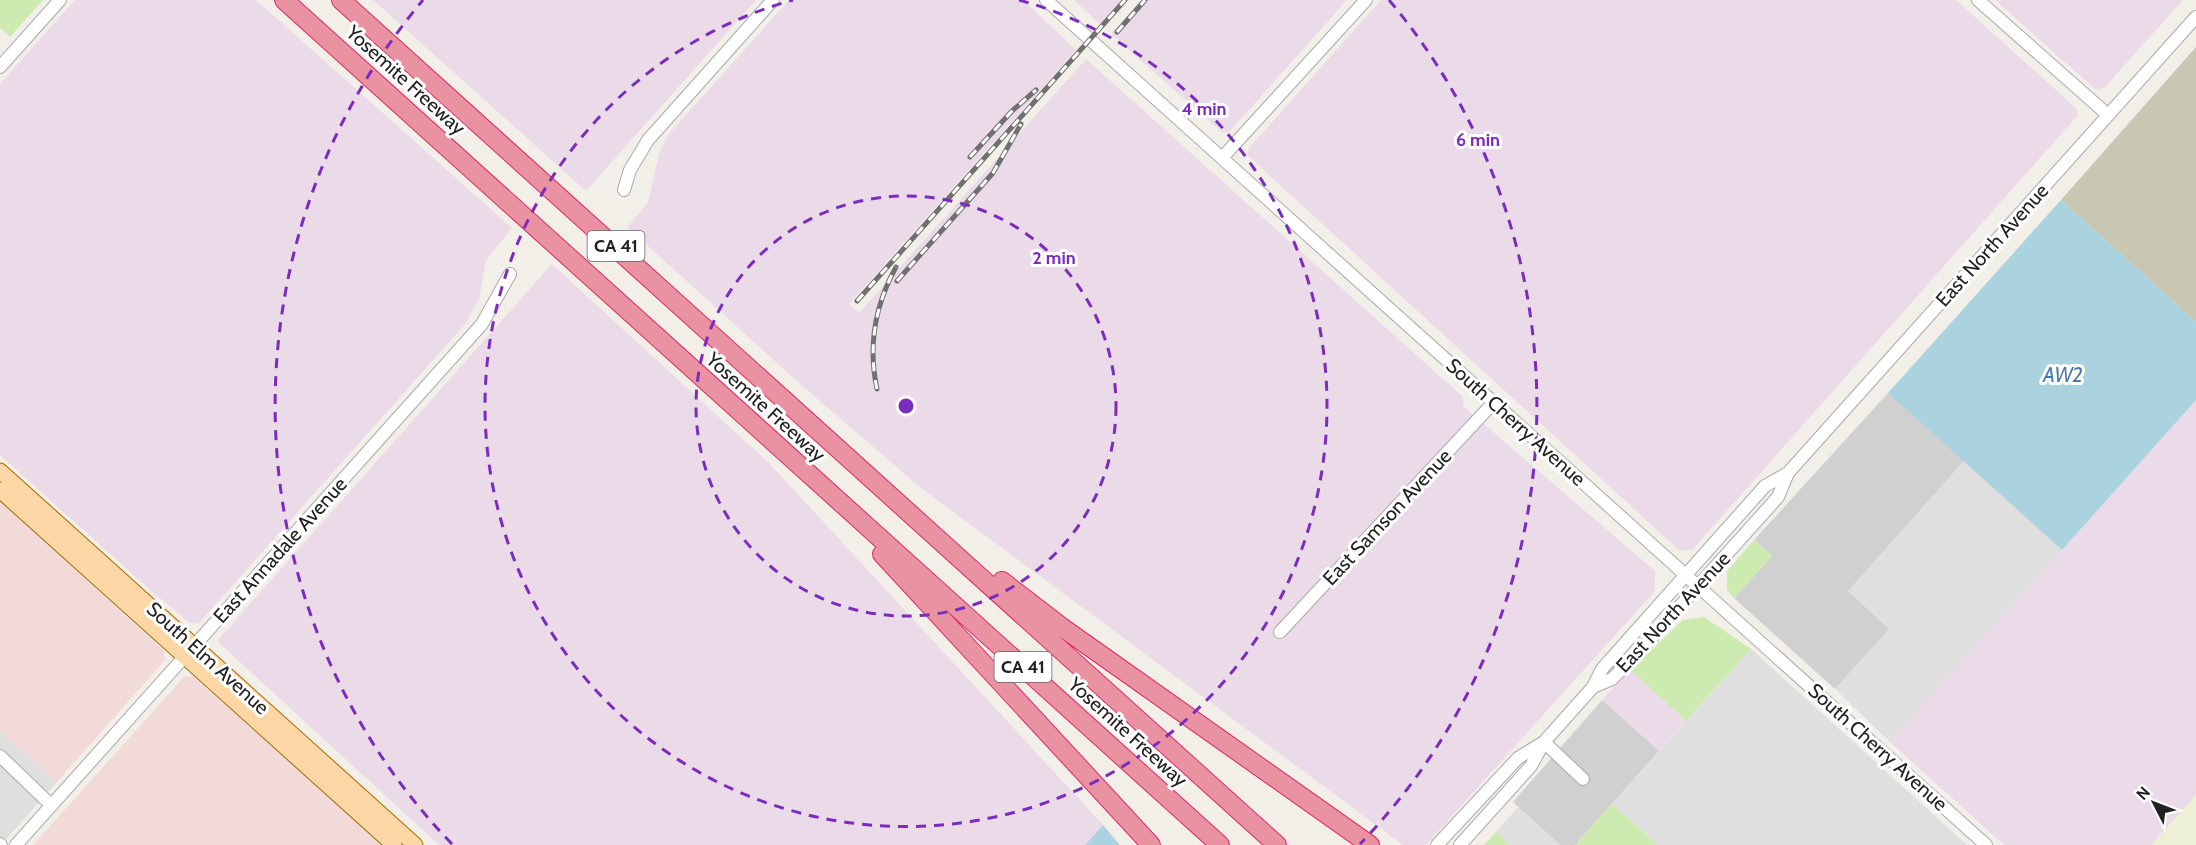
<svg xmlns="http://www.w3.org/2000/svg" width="2196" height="845" font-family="Cabin,sans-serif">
<rect width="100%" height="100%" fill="#f2efe9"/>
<path fill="#e0dfdf" d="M1964 461 2062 550 1890 742 1835 689 1889 629 1848 591Z
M1751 649 1967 845H1658L1612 804Z
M0 731 57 782 1 845H0Z
M1518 807 1560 845H1510L1496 832Z"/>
<path fill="#f2dad9" d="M0 500 164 651 165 660 57 782 0 731Z
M192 676 235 712 383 845H33L184 677Z"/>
<path fill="#ebdbe8" d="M75 0H256L512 228 486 260 479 299 466 323 199 623H190L148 588 0 455V84Z
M373 0H756L586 191Z
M789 0H1023L1076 50 849 304 859 313 1086 59 1463 397V406L1655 571V591L1426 845H1403L921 488 799 383 627 227 648 203 659 154 668 135Z
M1074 0H1121L1100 24Z
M1141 0H1347L1230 131 1223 133 1111 34Z
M1381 0H1956L2076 108 2078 115 1693 549 1680 551 1247 155 1249 148Z
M1995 0H2183L2104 88 2096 90Z
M552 264 769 463 1103 825 1085 845H439L217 641Z
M2196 400V795L2151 845H2004L1890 742Z
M1630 670 1686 721 1659 751 1602 700Z"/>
<path fill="#d0d0d0" d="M1888 393 1964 461 1848 591 1889 629 1835 689 1734 598 1772 556 1754 540Z
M1602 700 1659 751 1575 845H1560L1513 802Z"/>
<path fill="#c7c7b4" d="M2196 47V322L2061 200Z"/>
<path fill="#eef0d5" d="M2196 795V845H2151Z"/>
<path fill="#cdebb0" d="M0 0H43L10 37 0 28Z
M1754 540 1772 556 1734 598 1727 590V571Z
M1704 617 1751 649 1686 721 1630 670 1683 620Z
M1612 804 1658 845H1575Z
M1496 832 1510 845H1484Z"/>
<path fill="#aad3df" d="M2061 200 2196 322V400L2062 550 1888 393Z
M1103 825 1120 845H1085Z"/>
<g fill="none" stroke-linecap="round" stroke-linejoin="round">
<g stroke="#a9a9a9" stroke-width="14">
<path id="minor" d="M1046 0 1986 845
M1978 0 2108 115
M0 67 60 0
M1222 158 1366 0
M624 190 630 170 648 140 773 0
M1280 632 1494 402
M1593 687 1612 679 1636 655 1778 497 1788 473
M0 756 51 805
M0 844 1 845
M16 845 482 324 510 274
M1437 845 1518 758 1544 742 1583 779
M1460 845 1531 766 1544 742 1593 687 1602 669 1765 486 1788 473 2196 17"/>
</g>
<g stroke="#a06b00" stroke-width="17">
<path id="major" d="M0 471 415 845
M0 490 394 845"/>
</g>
<g stroke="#dc2a67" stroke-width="20">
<path id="highway" d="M284 0 1220 845
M341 0 1277 845
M882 554 1151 845
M1002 581 1063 628 1370 845"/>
</g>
<use href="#minor" stroke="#fff" stroke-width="12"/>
<use href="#major" stroke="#fcd6a4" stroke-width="15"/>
<use href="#highway" stroke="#e892a2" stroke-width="18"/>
<g stroke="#707070" stroke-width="5">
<path id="rail" d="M1117 32 1145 0
M970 157 1012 111 1036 90
M897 281 993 173 1021 124
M857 301 1125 0
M877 389C868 347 875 305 896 267"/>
</g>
<use href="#rail" stroke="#fff" stroke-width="3" stroke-dasharray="9" stroke-linecap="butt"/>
</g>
<g fill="none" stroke="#7b2cbf" stroke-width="3" stroke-dasharray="10 8">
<circle cx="906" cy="406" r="210"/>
<path d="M1019 0A421 421 0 1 1 793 0"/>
<path d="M452 844A631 631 0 0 1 423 0M1389 0A631 631 0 0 1 1360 844"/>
</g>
<g text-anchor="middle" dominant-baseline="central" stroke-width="6" stroke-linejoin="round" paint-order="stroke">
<g fill="#fff" stroke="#646464" stroke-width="1.5">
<rect x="587.5" y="231" width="57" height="30" rx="4.5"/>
<rect x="994.5" y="652" width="57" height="30" rx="4.5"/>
</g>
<g font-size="18" font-weight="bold" fill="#222">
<text x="616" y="246">CA 41</text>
<text x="1023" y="667">CA 41</text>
</g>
<g font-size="20" fill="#222" stroke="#fff">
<text transform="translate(406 80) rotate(42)">Yosemite Freeway</text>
<text transform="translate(1992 245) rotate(-48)">East North Avenue</text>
<text transform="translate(766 407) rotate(42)">Yosemite Freeway</text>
<text transform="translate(1516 422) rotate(42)">South Cherry Avenue</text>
<text transform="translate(1387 517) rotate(-47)">East Samson Avenue</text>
<text transform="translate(280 550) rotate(-48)">East Annadale Avenue</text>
<text transform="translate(1673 612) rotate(-47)">East North Avenue</text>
<text transform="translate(208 658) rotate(42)">South Elm Avenue</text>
<text transform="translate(1128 732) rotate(42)">Yosemite Freeway</text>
<text transform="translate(1878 747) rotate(42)">South Cherry Avenue</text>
</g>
<g font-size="21" font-style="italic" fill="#4a7aab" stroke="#fff">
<text x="2063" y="374">AW2</text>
</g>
</g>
<circle cx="906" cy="406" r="9" fill="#7b2cbf" stroke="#fff" stroke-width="3"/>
<g font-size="18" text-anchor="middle" font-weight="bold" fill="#7b2cbf" stroke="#fff" stroke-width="6" stroke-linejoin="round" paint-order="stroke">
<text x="1204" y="115">4 min</text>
<text x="1478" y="146">6 min</text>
<text x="1054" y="264">2 min</text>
</g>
<g transform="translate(2154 803) rotate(312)" stroke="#ffffff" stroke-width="4.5" paint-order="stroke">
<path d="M0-4.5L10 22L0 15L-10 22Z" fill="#222222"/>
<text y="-9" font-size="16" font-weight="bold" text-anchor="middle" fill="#222222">N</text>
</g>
</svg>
